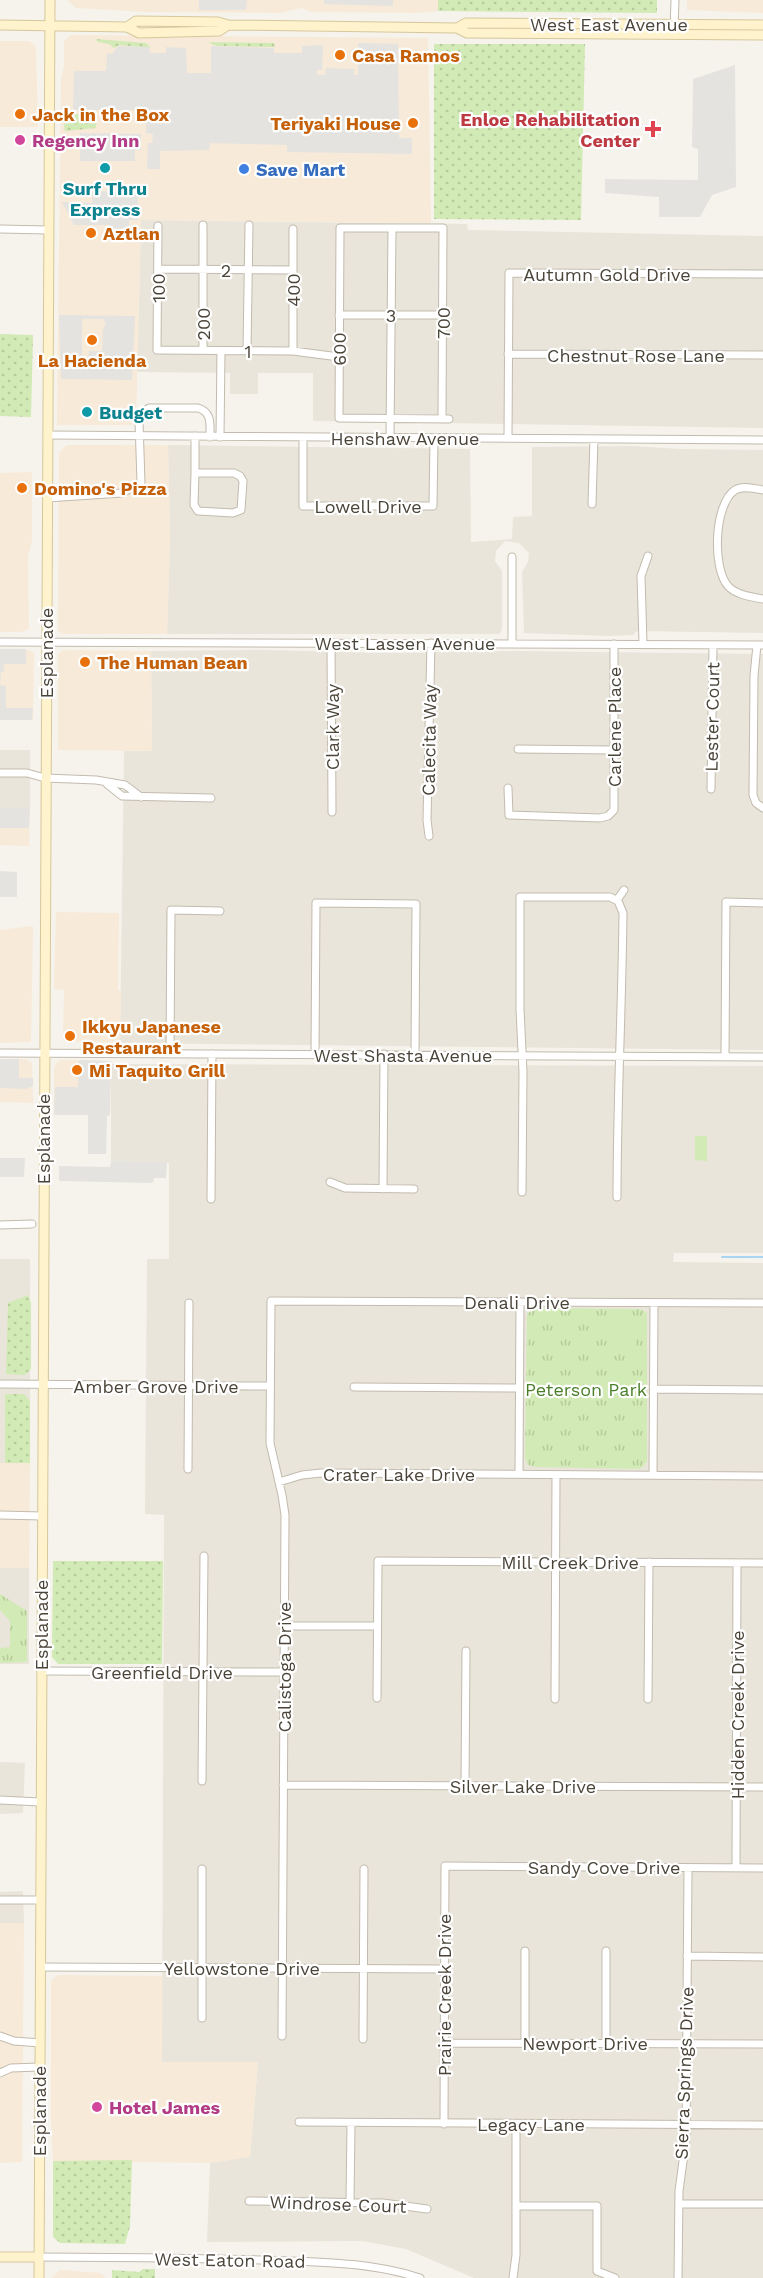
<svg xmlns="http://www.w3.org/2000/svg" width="763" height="2278" font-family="'Work Sans',sans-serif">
<defs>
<pattern id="grass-dots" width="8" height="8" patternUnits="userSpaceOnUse" patternTransform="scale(1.5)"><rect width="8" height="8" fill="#d2eab5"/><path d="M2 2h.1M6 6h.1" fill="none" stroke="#b6ca9c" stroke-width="1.8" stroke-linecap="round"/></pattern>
<pattern id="park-tufts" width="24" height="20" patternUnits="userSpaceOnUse" patternTransform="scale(1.5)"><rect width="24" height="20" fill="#d2eab5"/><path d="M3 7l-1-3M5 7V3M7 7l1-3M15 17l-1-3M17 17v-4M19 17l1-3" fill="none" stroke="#b6ca9c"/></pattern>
</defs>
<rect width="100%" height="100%" fill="#f6f3ec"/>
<path fill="#eae5da" d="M141 220 467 224 468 230 763 236V428L313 421V373H258V394H230V373L137 372Z
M168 445 470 449 471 542 512 539 513 517 532 516V447L632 446 680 449 763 450V633L637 631 633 635 609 636 524 633 522 572 528 562 529 553 519 543 505 541 496 551 495 561 502 571V630L499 634H167L170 538Z
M264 650 386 653 515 651 763 654V1050L120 1043 124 751H152L151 651Z
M0 750H30V808H0Z
M111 1064 763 1066V1253H674L673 1262 763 1263V2278H474L406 2249 362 2241 207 2242 210 2163 250 2156 258 2062H162L164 1515 145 1514 147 1259H169V1163L111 1161Z
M0 1259H30V1463H0Z
M0 1568H29V1664H0Z
M0 1762 25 1763 23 1813 0 1814Z
M23 1891 24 1923H0V1892Z"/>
<path fill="#f7ead8" d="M67 0H438V11L416 13 311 12 302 8 279 13 146 12 76 8Z
M687 0H763V13L687 10Z
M71 35 428 38 431 223 141 220 136 425H57L61 78 64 67V41Z
M0 41H29L36 46 38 127H0Z
M67 445H168L170 538 167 634H63L58 631 59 452Z
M32 472V541L28 556 29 629 22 632H0V473Z
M0 649H26L34 653 33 720H0Z
M63 650 151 651 152 751 58 750V654Z
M0 808H30L29 846 0 845Z
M56 912 119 913 118 990 121 991 120 1043 63 1041 64 990 54 989Z
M33 926 31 1042 0 1043V930Z
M0 1059H25L32 1063 33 1103 0 1102Z
M61 1060 111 1061 110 1115H54V1068L57 1062Z
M0 1463H30L29 1568H0Z
M0 1923H24L22 2162 0 2163Z
M58 1975 162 1976V2062H258L250 2157 210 2163 53 2161 51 2122V1981Z
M60 2270 101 2273 105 2278H52Z"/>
<path fill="url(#grass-dots)" d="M438 0H657V13L438 11Z
M95 39 146 43 151 48 119 45 114 48 109 44 98 42Z
M208 42 274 43 275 47 217 46Z
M434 44H585L581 220 434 219Z
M70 114H97L96 128 65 131C63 125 65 117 70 114Z
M0 334 33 335 31 417 0 416Z
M28 1295 31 1303V1369L25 1375 6 1374 8 1303Z
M5 1394H24L30 1401V1463H5Z
M53 1561H163L162 1664H58L52 1657Z
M132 2160 130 2226 125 2244 60 2243 53 2237V2161Z
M143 2269H155V2278H112V2270L139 2272Z"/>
<path fill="url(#park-tufts)" d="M534 1308 641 1309 647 1313V1461L643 1467 639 1469 535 1467 528 1465 525 1458 527 1314Z
M0 1594 27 1611V1662L0 1663V1648L10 1647V1621L0 1610Z"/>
<path fill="#d2eab5" d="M695 1136H707V1161L695 1160Z
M613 1320H636V1353H613Z"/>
<path fill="#e5e3e0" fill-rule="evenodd" d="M199 0H247L246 10H199Z
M324 0H393V6L324 4Z
M358 43 398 44 399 138H412V154L287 152V145L210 143 209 150 160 151V169H147L148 143H152L153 134 146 133 147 114H153V110H73L74 71H106L107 53 112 54 118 46 149 47 150 53H166V47L186 48 187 73H211V46L274 48V53H302V46L323 45 322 70H317V75H325L326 68 354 69V75H358Z
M735 65 736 187 712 195 700 217H659V197L605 193V179L698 180V149L692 147 693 79Z
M80 133 141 134V150H135V161H80Z
M92 191 138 192V220H129V239L110 238 109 225H74L62 202 92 203Z
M59 315 135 316 132 380 61 379ZM82 319H103L106 323 103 329 102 351H89L88 357H82Z
M0 649H26V664H4V671L1 672 0 685 6 686V708H33L32 720H0Z
M0 808H30L29 828H0Z
M0 871 17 872V897H0Z
M0 1059H19V1078H33V1086L26 1089 0 1088Z
M79 1060 111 1061 110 1115 107 1116 106 1154H88V1115H54L55 1087H78Z
M0 1158H25L24 1177H0Z
M111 1161 167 1162 166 1178H154L153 1183 59 1181V1166L110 1167Z"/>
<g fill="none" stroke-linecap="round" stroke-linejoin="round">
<path stroke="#a9d4f2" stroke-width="2" d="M722 1257H763"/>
<g stroke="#c2bbae" stroke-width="9">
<path id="minor" d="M674 27 675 0
M158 226 157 350 293 351 339 357
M0 229 48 230
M158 269 293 270
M339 315H443
M203 350V225
M247 351 249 225
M293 351V229
M508 354 763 355
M442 418 443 228H340L339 418 449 419
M47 435 763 440
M220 437 221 351
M303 437V506H433L434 438
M390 438 392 228
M508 438 509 273 763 274
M195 473H234L240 476 243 481 241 510 233 513 198 511 194 505Z
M195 473V436
M763 490C755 489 743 485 735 490 714 504 712 568 728 586 736 595 752 597 763 599
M47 498 122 493 141 483 139 421 142 413 149 408H198C212 412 210 424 210 437
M592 504 594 439
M0 642 763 645
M331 642 332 812
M512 643V557
M643 644 641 576 648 556
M757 645 754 676 753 795 756 803 763 808
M518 749 613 750
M0 773H27L45 778 96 780 125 785 141 797
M107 784 122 796 211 798
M508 788 509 815 600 818 608 816 614 810V644
M711 789 713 645
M429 836 427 820 431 643
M617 900 624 890
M0 1053 763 1057
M170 1054 171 910 220 911
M315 1054 316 903 416 904 415 1055
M725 1057 726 902 763 903
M330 1182 345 1188 414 1189
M383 1189 384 1054
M522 1192 523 1072 520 1009V897H610L618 901 623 913C622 1008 617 1102 617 1197
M211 1199 212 1054
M0 1225 32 1224
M0 1384 270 1386
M354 1387 519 1388
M654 1389 763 1390
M188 1469 189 1303
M519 1474 520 1302
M653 1475 654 1303
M279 1482 302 1475 321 1473 763 1476
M0 1515 42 1516
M284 1626H377
M41 1671 284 1672
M377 1698 378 1561 763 1563
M555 1699 556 1475
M648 1699 649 1562
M202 1781 204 1556
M283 1785 763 1787
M465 1786 466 1651
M0 1800 40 1802
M736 1868 737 1563
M0 1900H40
M687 1956 763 1957
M40 1967 444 1969
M202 2018V1869
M0 2036 14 2041 40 2043
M282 2036 285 1515 282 1495 270 1443 271 1301 763 1303
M363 2039 364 1869
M444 2043 763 2044
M525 2043V1951
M606 2044V1951
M0 2073 11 2068 39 2067
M299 2122 763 2125
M444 2124 445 1866 763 1868
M249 2201 383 2203 427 2209
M350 2202 351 2123
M679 2204H763
M516 2206H597V2271L615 2278
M39 2257C115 2257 191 2258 267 2260 318 2262 371 2262 420 2278
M513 2278 516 2255V2125
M678 2278 679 2191 686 2139 688 1868"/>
</g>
<g stroke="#d6c79b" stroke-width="11">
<path id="secondary" d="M0 25 127 27 139 33 219 31 228 25
M127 27 136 21 218 22 228 25 457 28 467 33 763 35
M457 28 466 23 763 25
M0 2257H39
M39 2278 50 0"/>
</g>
<use href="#minor" stroke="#fff" stroke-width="7"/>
<use href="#secondary" stroke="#fff3cd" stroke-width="9"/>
</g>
<g fill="#e8710a" stroke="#fff" stroke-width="2">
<circle cx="340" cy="55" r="6"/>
<circle cx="20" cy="114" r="6"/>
<circle cx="413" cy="123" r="6"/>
<circle cx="91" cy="233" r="6"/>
<circle cx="92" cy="340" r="6"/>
<circle cx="22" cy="488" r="6"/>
<circle cx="85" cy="662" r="6"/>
<circle cx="70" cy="1036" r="6"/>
<circle cx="77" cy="1070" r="6"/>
</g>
<path fill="#e0444e" stroke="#fff" stroke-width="2" d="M650 120h6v6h6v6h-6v6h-6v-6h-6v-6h6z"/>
<g fill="#d1479c" stroke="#fff" stroke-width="2">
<circle cx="20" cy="140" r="6"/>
<circle cx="97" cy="2107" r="6"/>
</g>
<g fill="#0f9aa8" stroke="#fff" stroke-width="2">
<circle cx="105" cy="168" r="6"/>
<circle cx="87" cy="412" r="6"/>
</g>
<circle fill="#3f7fe0" stroke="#fff" stroke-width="2" cx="244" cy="169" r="6"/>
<g text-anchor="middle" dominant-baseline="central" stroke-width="4.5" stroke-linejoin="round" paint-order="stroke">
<g font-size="18" fill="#4b4439" stroke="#fff">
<text x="609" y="24">West East Avenue</text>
<text x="226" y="270">2</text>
<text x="607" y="274">Autumn Gold Drive</text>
<text transform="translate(158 288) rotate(-90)">100</text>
<text transform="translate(293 290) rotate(-90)">400</text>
<text x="391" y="315">3</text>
<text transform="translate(443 323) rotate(-90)">700</text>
<text transform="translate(203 324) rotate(-90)">200</text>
<text transform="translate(339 349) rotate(-90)">600</text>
<text x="248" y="351">1</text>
<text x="636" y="355">Chestnut Rose Lane</text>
<text x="405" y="438">Henshaw Avenue</text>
<text x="368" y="506">Lowell Drive</text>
<text x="405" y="643">West Lassen Avenue</text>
<text transform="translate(46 653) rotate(-90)">Esplanade</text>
<text transform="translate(712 717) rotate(-89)">Lester Court</text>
<text transform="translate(332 727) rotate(-90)">Clark Way</text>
<text transform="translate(614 727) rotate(-90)">Carlene Place</text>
<text transform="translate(429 740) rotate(-89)">Calecita Way</text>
<text x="403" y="1055">West Shasta Avenue</text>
<text transform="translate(43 1139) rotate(-90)">Esplanade</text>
<text x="517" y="1302">Denali Drive</text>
<text x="156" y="1386">Amber Grove Drive</text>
<text x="399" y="1474">Crater Lake Drive</text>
<text x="570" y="1562">Mill Creek Drive</text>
<text transform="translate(41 1625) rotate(-90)">Esplanade</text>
<text transform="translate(284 1667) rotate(-90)">Calistoga Drive</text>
<text x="162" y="1672">Greenfield Drive</text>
<text transform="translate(737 1715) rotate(-90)">Hidden Creek Drive</text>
<text x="523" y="1786">Silver Lake Drive</text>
<text x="604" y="1867">Sandy Cove Drive</text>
<text x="242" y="1968">Yellowstone Drive</text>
<text transform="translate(444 1995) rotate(-90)">Prairie Creek Drive</text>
<text x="585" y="2043">Newport Drive</text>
<text transform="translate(684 2073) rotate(-88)">Sierra Springs Drive</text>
<text transform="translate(39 2111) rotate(-90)">Esplanade</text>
<text x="531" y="2124">Legacy Lane</text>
<text transform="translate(338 2204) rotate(2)">Windrose Court</text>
<text transform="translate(230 2260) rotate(1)">West Eaton Road</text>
</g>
<g font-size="18" font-weight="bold" fill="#c56008" stroke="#fff" text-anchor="start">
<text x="352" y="55">Casa Ramos</text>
<text x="32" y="114">Jack in the Box</text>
<text x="401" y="123" text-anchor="end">Teriyaki House</text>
<text x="103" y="233">Aztlan</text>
<text x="92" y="360" text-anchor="middle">La Hacienda</text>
<text x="34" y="488">Domino's Pizza</text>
<text x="97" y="662">The Human Bean</text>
<text x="82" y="1026">Ikkyu Japanese<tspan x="82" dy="21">Restaurant</tspan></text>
<text x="89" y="1070">Mi Taquito Grill</text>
</g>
<g font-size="18" font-weight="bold" fill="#be3a42" stroke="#fff" text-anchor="end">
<text x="640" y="119">Enloe Rehabilitation<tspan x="640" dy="21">Center</tspan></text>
</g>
<g font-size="18" font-weight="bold" fill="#b23c85" stroke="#fff" text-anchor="start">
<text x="32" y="140">Regency Inn</text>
<text x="109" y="2107">Hotel James</text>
</g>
<g font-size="18" font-weight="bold" fill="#366cbe" stroke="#fff" text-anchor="start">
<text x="256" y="169">Save Mart</text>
</g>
<g font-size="18" font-weight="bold" fill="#0d838f" stroke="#fff">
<text x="105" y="188">Surf Thru<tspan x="105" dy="21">Express</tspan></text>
<text x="99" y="412" text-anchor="start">Budget</text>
</g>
<g font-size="18" fill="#4a7f2a" stroke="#fff">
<text x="586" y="1389">Peterson Park</text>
</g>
</g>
</svg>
